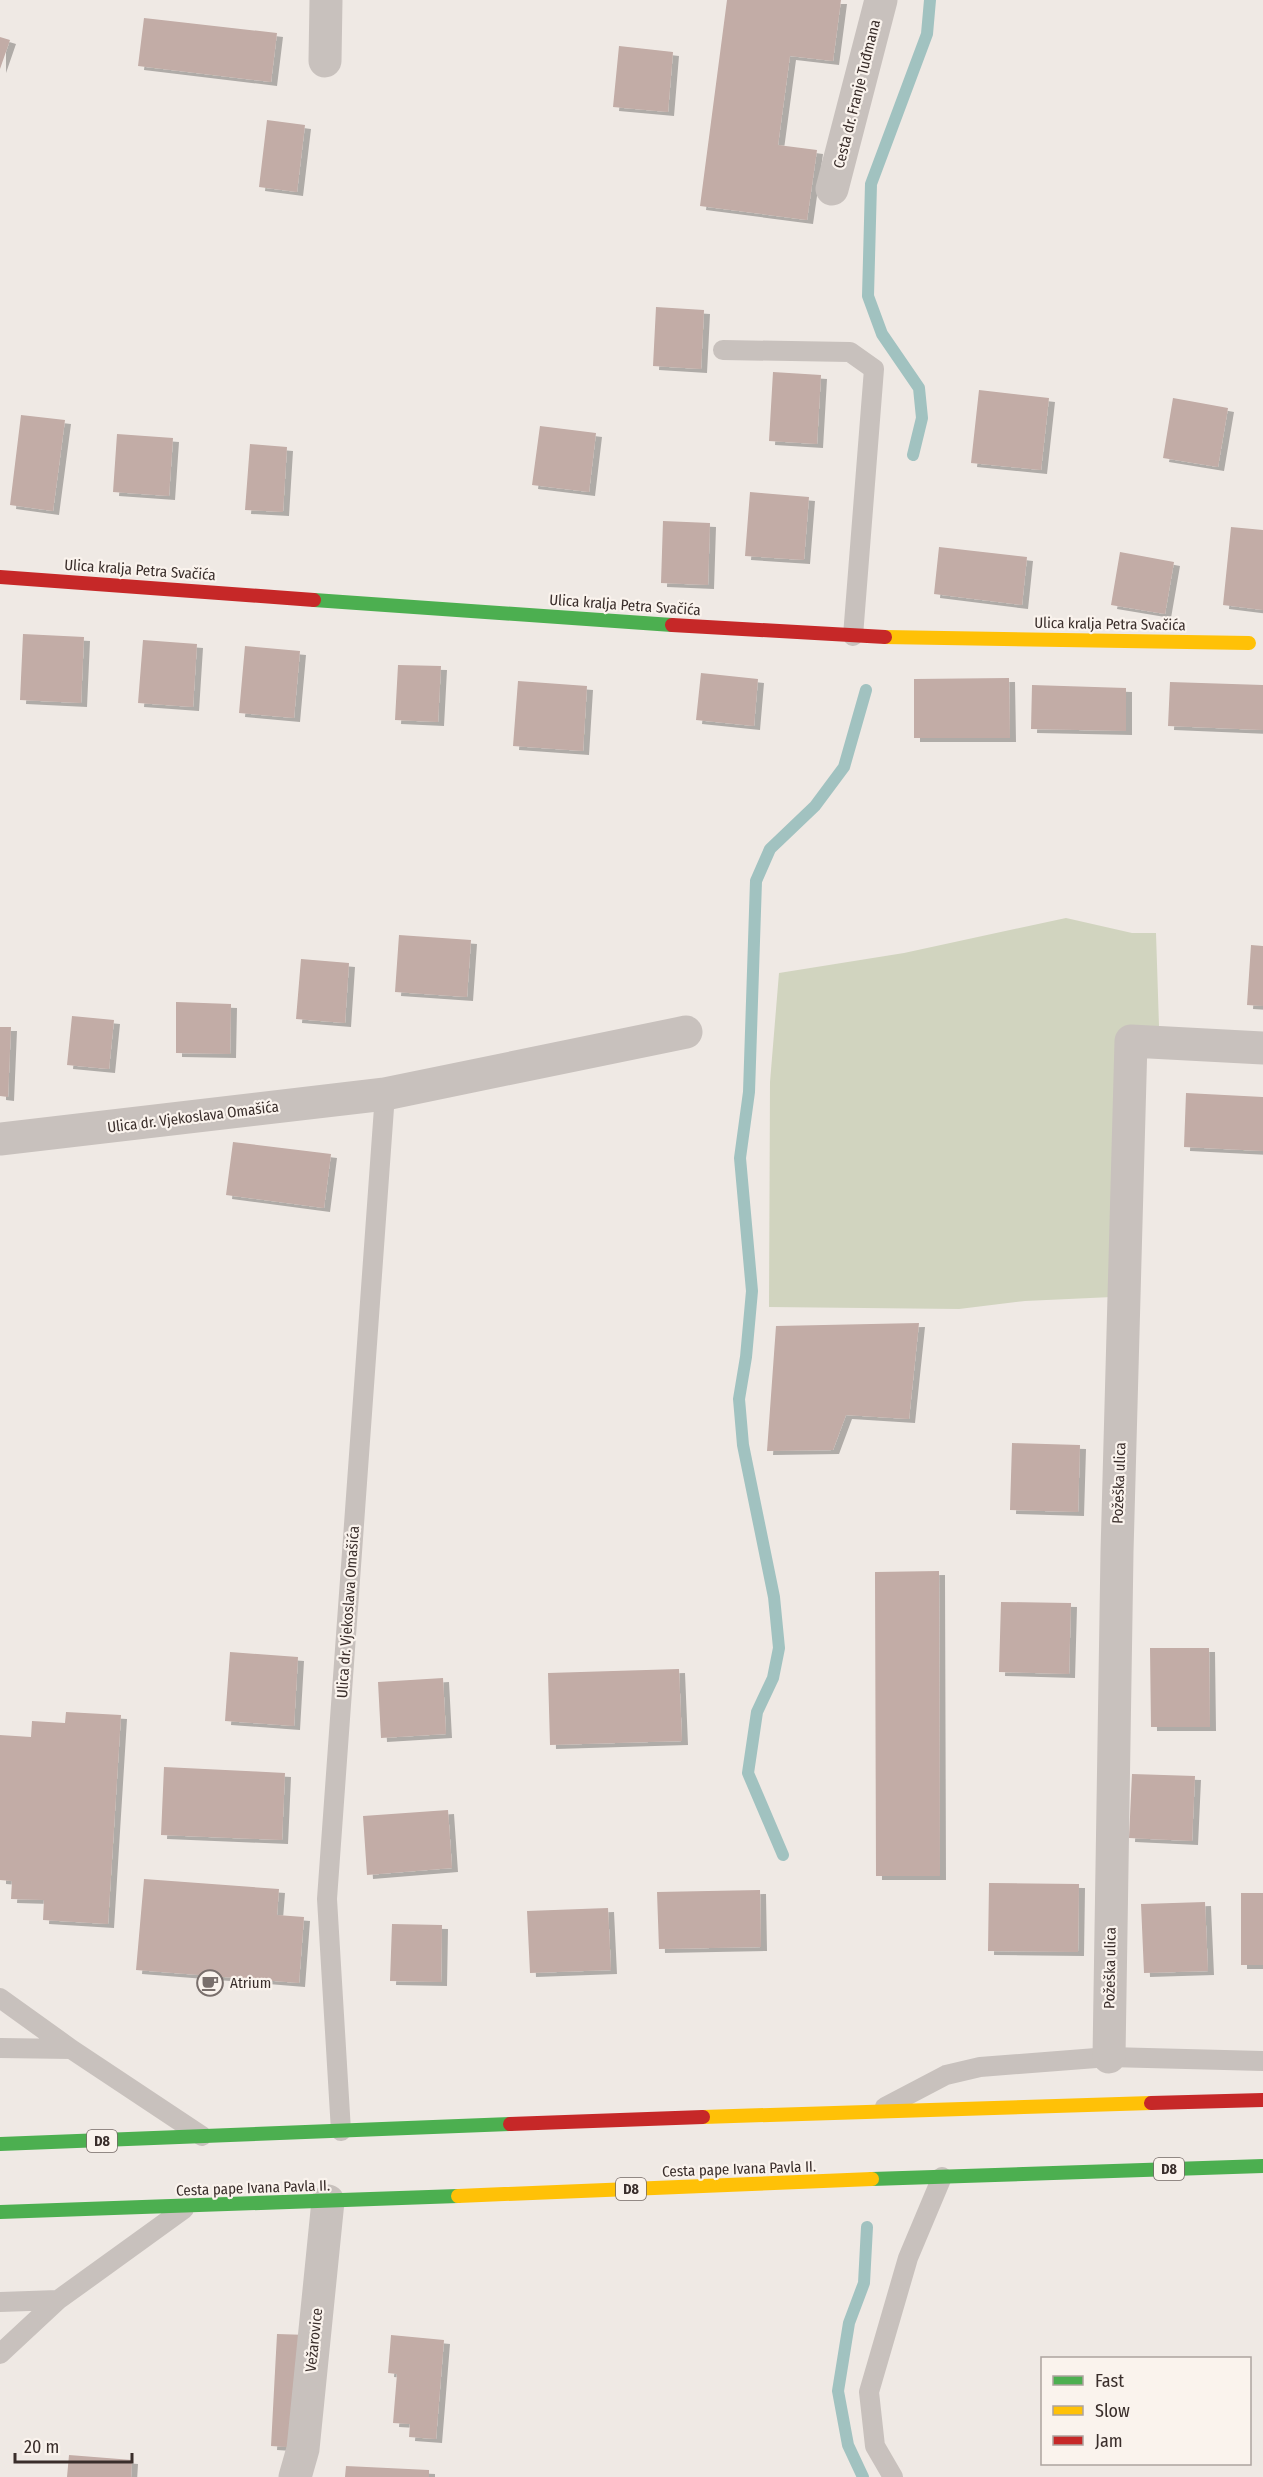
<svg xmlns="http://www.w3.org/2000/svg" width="1263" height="2477" font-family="'Fira Sans Condensed',sans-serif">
<defs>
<filter id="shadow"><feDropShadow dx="6" dy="4" stdDeviation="0" flood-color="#0004"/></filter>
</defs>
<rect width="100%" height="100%" fill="#efe9e4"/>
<path fill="#d1d4bf" d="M1066 918 1132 933H1156L1159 1026 1116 1040 1112 1297 1025 1301 959 1309 769 1307 770 1082 779 973 904 953Z"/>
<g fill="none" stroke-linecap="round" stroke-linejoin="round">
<path stroke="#a1c2c0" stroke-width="12" d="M913 455 922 418 919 388 882 334 868 296 871 184 927 34 930 0
M783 1855 748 1773 757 1712 773 1678 779 1648 774 1597 743 1445 739 1399 746 1357 752 1291 740 1158 749 1092 756 881 770 849 815 806 844 767 866 690
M863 2477 848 2445 838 2391 849 2323 864 2283 867 2227"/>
</g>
<path fill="#c2aca6" filter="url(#shadow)" d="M727 0H841L833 61 790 56 778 145 817 150 807 220 700 206Z
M144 18 277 33 271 82 138 66Z
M0 37 10 40 0 69Z
M619 46 673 52 668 112 613 107Z
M267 120 305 125 297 192 259 187Z
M656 307 704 310 701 369 653 366Z
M773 372 821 375 817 444 769 441Z
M979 390 1049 398 1041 470 971 463Z
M1173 398 1228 408 1218 467 1163 458Z
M21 415 65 420 53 511 10 505Z
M540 426 596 433 589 492 532 485Z
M117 434 173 438 169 496 113 492Z
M250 444 287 447 283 512 245 510Z
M750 492 809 497 804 560 745 556Z
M663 521 710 523 708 585 661 583Z
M1231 527 1263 530V610L1223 605Z
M939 547 1027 557 1022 605 934 594Z
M1120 552 1174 562 1165 614 1111 605Z
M23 634 84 637 81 703 20 700Z
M143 640 197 644 193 707 138 703Z
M245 646 300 651 294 718 239 713Z
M398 665 441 666 438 722 395 720Z
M701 673 758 679 754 726 696 720Z
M1009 678 1010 738H914V679Z
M518 681 587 686 583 751 513 746Z
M1170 682 1263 685V730L1168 726Z
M1032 685 1126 688V731L1031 729Z
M399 935 471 940 467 997 395 992Z
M1251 945 1263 946V1006L1247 1005Z
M301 959 349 963 345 1023 296 1019Z
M176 1002 231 1004 230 1054 176 1053Z
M72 1016 114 1020 109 1069 67 1065Z
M0 1027H11L8 1097 0 1096Z
M1186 1093 1263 1097V1151L1184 1147Z
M233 1142 331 1154 324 1208 226 1195Z
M919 1323 909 1419 846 1415 833 1450 767 1451 776 1326Z
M1012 1443 1080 1445 1078 1512 1010 1510Z
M939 1571 940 1876H876L875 1572Z
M1001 1602 1071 1603 1069 1674 999 1672Z
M1150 1648H1209L1210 1727H1151Z
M230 1652 298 1657 294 1726 225 1721Z
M679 1669 682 1741 550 1745 548 1673Z
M443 1678 446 1734 381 1738 378 1682Z
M66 1712 121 1715 108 1924 43 1920 44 1900 11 1899 12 1881 0 1880V1735L31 1737 32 1721 65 1723Z
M164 1767 285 1773 282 1840 161 1835Z
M1132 1774 1195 1776 1192 1841 1129 1838Z
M448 1810 452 1868 367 1875 363 1816Z
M144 1879 279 1889 277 1915 304 1917 299 1983 136 1970Z
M989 1883 1079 1884 1078 1952 988 1951Z
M760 1890 761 1947 659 1949 657 1892Z
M1241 1893H1263V1965H1241Z
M1205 1902 1208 1971 1144 1973 1141 1904Z
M608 1908 611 1970 530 1973 527 1911Z
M392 1924 442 1925 441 1982 390 1981Z
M277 2334 308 2335 302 2448 271 2446Z
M391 2335 444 2340 436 2439 409 2437 410 2424 393 2423 397 2374 388 2373Z
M69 2455 132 2460 131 2477H67Z
M346 2466 429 2470V2477H345Z"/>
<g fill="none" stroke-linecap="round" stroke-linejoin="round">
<path stroke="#c8c1bd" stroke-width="20" d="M723 350 850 352 874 369 853 636
M0 1998 71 2049 202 2136
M0 2048 71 2049
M885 2107 946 2075 980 2067 1109 2057 1263 2061
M341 2131 327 1899 385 1094
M0 2302 58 2300
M0 2354 58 2300 184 2209
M893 2477 875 2446 869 2392 908 2258 942 2177"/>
<path stroke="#c8c1bd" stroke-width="33" d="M325 61 326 0
M832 189 881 0
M0 1139 385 1094 686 1032
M1109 2057 1117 1552 1131 1041 1263 1048
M295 2477 303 2449 328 2201"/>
<path stroke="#4caf50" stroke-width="14" d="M314 600 672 625
M0 2144 510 2124
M872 2179 1263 2166
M0 2212 458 2196"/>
<path stroke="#ffc107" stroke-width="14" d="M885 637 1249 643
M703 2117 1151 2103
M458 2196 872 2179"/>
<path stroke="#c62828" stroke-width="14" d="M0 577 314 600
M672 625 885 637
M1151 2103 1263 2100
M510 2124 703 2117"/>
</g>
<defs>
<g id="cafe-ring" transform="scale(1.35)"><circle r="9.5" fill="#faf3ed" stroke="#796f6c" stroke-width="1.5"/><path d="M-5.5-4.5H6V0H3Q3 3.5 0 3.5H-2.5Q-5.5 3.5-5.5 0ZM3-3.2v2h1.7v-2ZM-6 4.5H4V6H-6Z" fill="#796f6c"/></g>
</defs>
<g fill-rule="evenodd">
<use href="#cafe-ring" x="210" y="1983"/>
</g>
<g text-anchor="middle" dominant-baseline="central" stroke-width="4.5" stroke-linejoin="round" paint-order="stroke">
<g fill="#faf3ed" stroke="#746965" stroke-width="1.5">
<rect x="87" y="2130" width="30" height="22" rx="4.5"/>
<rect x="1154" y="2158" width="30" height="22" rx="4.5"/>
<rect x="616" y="2178" width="30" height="22" rx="4.5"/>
</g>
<g font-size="14" font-weight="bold" fill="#3a2e2b">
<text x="102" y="2141">D8</text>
<text x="1169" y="2169">D8</text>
<text x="631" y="2189">D8</text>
</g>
<g font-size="15" fill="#3a2e2b" stroke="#faf3ed">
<text transform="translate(857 94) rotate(-76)">Cesta dr. Franje Tuđmana</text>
<text transform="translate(140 570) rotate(4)">Ulica kralja Petra Svačića</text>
<text transform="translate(625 605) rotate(4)">Ulica kralja Petra Svačića</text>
<text transform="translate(1110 624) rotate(1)">Ulica kralja Petra Svačića</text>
<text transform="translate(193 1117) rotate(-7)">Ulica dr. Vjekoslava Omašića</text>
<text transform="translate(1119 1483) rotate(-88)">Požeška ulica</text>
<text transform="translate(348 1612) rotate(-86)">Ulica dr. Vjekoslava Omašića</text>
<text transform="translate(1110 1968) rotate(-89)">Požeška ulica</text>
<text transform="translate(739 2169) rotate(-2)">Cesta pape Ivana Pavla II.</text>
<text transform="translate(253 2188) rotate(-2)">Cesta pape Ivana Pavla II.</text>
<text transform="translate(314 2340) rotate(-84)">Vežarovice</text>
</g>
<g font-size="15" fill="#3a2e2b" stroke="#faf3ed" text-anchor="start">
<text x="230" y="1983">Atrium</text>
</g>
</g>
<rect x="1041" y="2357" width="210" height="108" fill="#faf3ed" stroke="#ada49f" stroke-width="1.5"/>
<rect x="1053" y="2376" width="30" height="9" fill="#4caf50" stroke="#ada49f" stroke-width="1.5"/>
<text x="1095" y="2387" font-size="18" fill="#3a2e2b">Fast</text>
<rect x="1053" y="2406" width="30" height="9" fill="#ffc107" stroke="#ada49f" stroke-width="1.5"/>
<text x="1095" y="2417" font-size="18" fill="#3a2e2b">Slow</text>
<rect x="1053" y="2436" width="30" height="9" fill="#c62828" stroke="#ada49f" stroke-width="1.5"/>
<text x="1095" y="2447" font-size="18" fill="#3a2e2b">Jam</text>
<path d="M15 2453v9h117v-9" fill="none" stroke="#3a2e2b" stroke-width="3"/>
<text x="24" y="2453" font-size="18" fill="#3a2e2b" stroke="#faf3ed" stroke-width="4.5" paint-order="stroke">20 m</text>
</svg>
